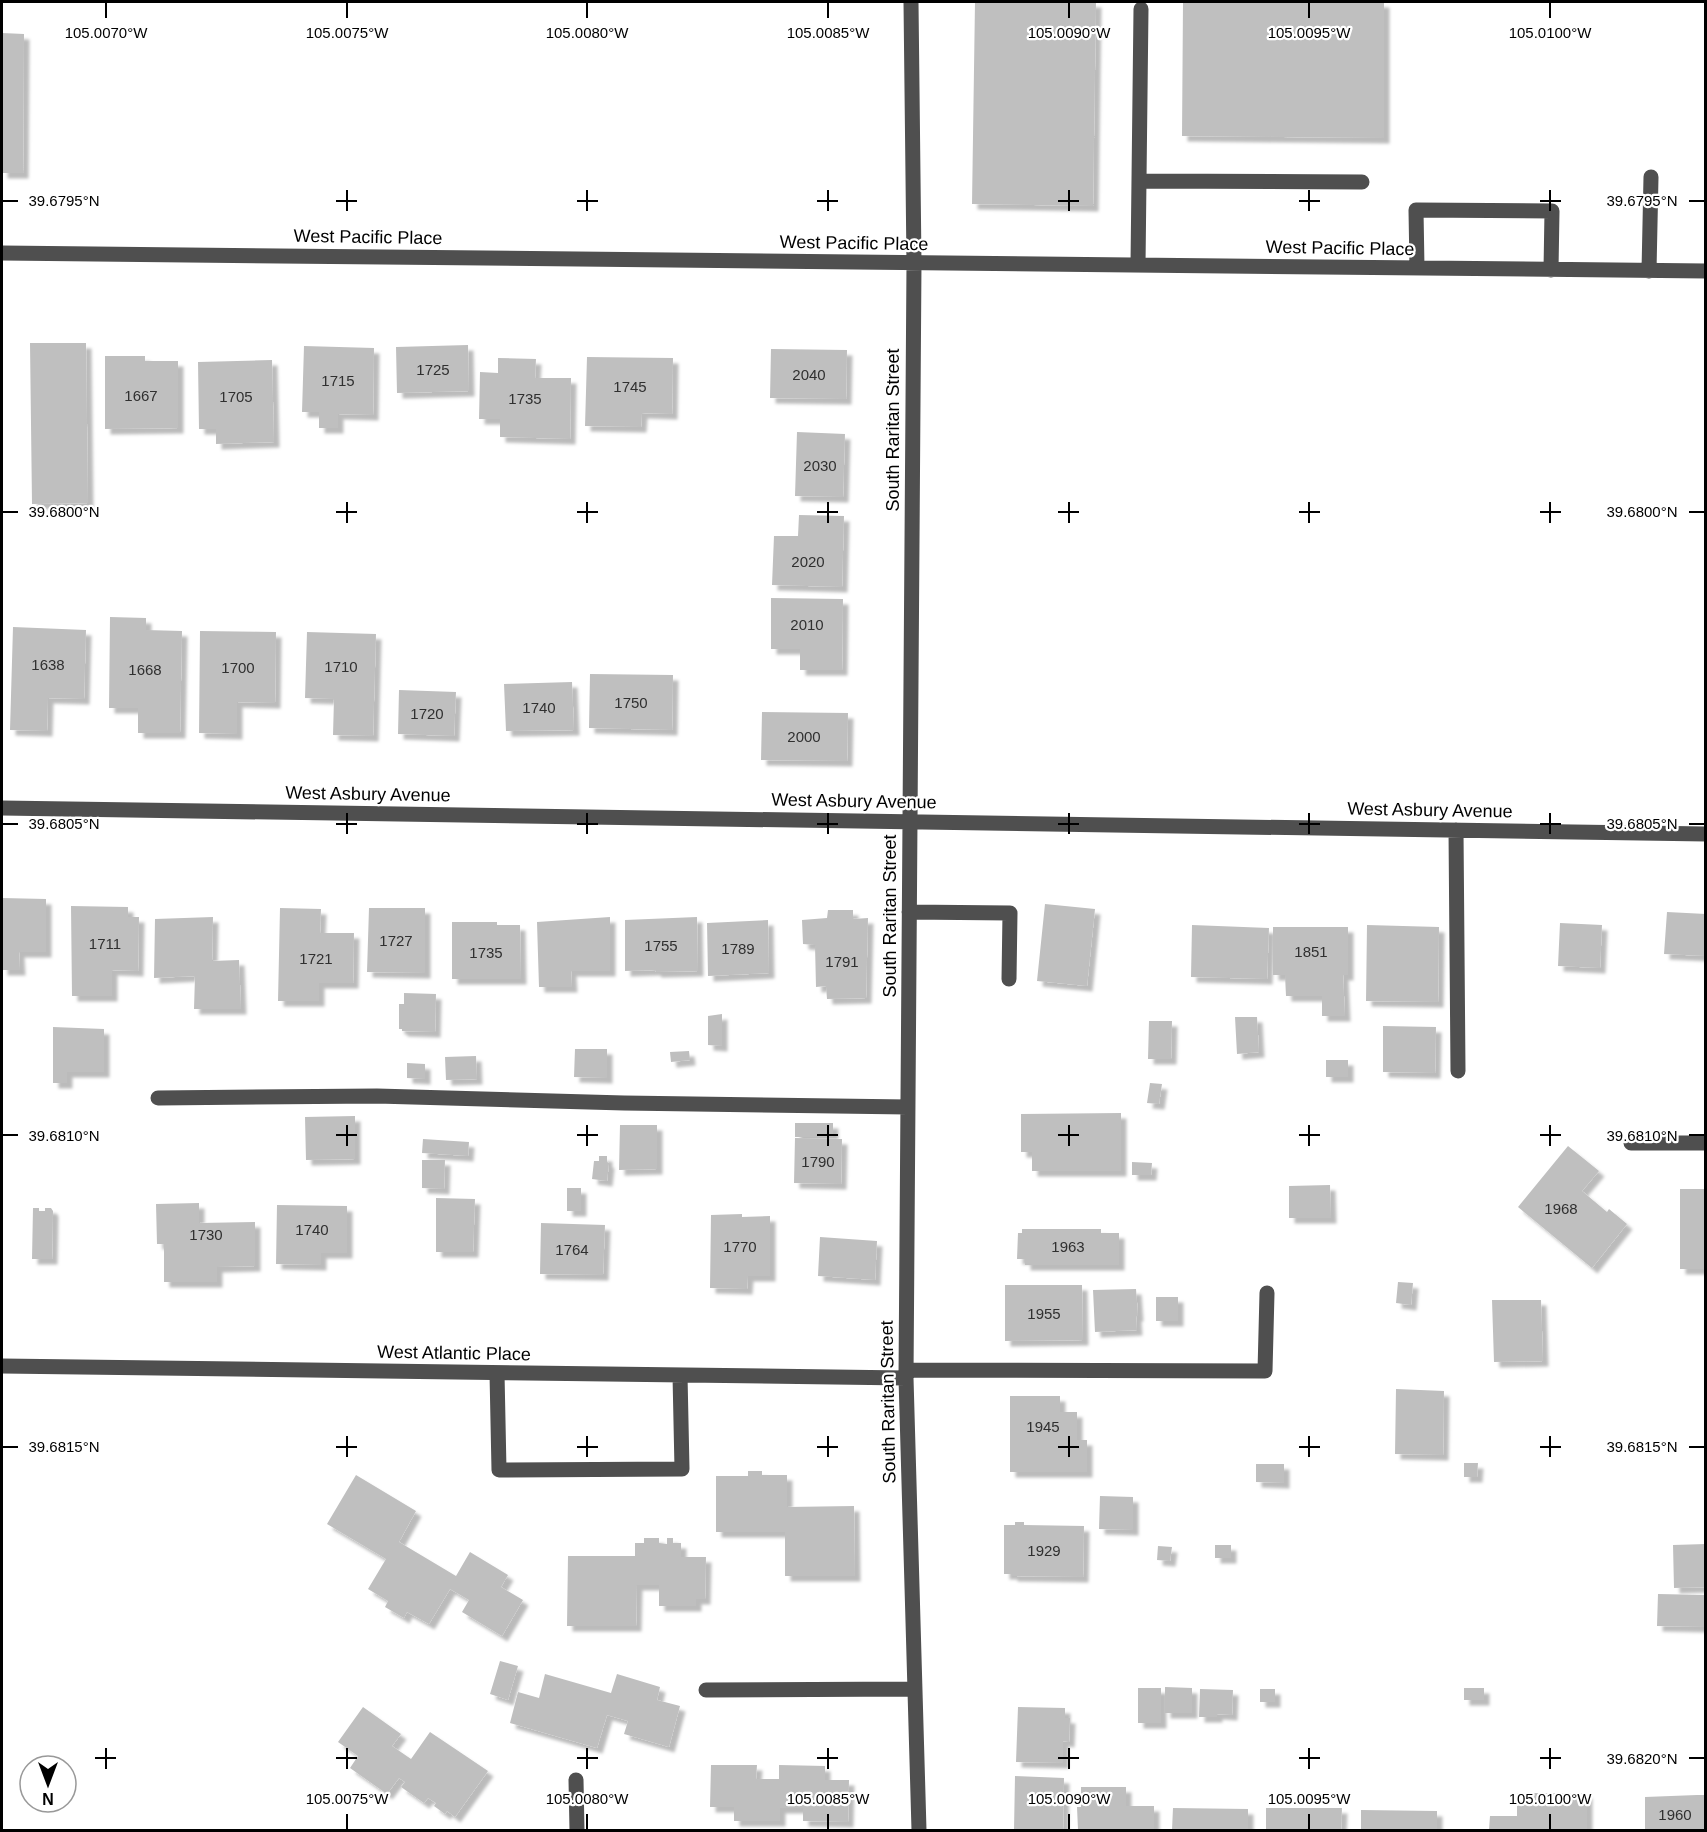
<svg xmlns="http://www.w3.org/2000/svg" width="1707" height="1832" font-family="Helvetica,sans-serif">
<defs>
<filter id="shadow"><feDropShadow dx="5.5" dy="5.5" stdDeviation="1.5" flood-color="#0004"/></filter>
</defs>
<rect width="100%" height="100%" fill="#fff"/>
<path fill="#bfbfbf" filter="url(#shadow)" d="M975 2H1096L1093 206 972 204Z
M1183 2H1384V138L1182 136Z
M2 33 24 34 23 173H2Z
M30 343H86L88 503 32 504Z
M468 345 469 391 397 393 396 347Z
M304 346 374 348 373 415 338 414V428H319V412H302Z
M771 349 847 350 846 399 770 398Z
M105 356H145V361H178V428L105 429Z
M587 357 673 358 672 414 642 413 641 427 585 426Z
M498 358 536 359 535 378H571L570 439 500 437V419H479L480 372 498 373Z
M272 360 274 442 216 444V429H199L198 362Z
M797 432 845 434 843 497 795 496Z
M799 515 844 516 842 587 772 585 774 536H798Z
M771 598 843 599 842 670H800V649H771Z
M110 617 146 618V630L182 631 180 733H138V708H109Z
M13 627 86 630 84 699 48 698 47 731 10 730Z
M200 631 276 632 275 703 237 702V734L199 733Z
M307 632 376 634 373 736 333 735 334 699 305 698Z
M590 674 673 675 672 730 589 728Z
M572 682 574 730 506 731 504 684Z
M399 690 456 692 454 736 398 734Z
M762 712 848 713 847 761 761 760Z
M2 898 46 899V952H19L20 970H2Z
M1045 904 1095 909 1087 986 1037 981Z
M71 906 128 907V917H139L138 971 112 970V996H72Z
M280 908 321 909 320 933H354L353 983H319V1001H278Z
M369 908H425V973L367 972Z
M828 910H853V919L868 918 866 998 827 999 826 986 816 987 815 945 803 944 802 920 827 918Z
M1667 912 1706 914V956L1664 954Z
M213 917 212 961 239 960 241 1009H194L195 976 154 978 155 919Z
M610 917V971H571L572 987H539L537 922Z
M697 917 698 971 656 972 655 970 625 971V920Z
M768 920 769 973 708 976 707 923Z
M452 922H497V925H520L521 979H452Z
M1560 923 1602 925 1600 968 1558 966Z
M1192 925 1269 928 1267 979 1191 977Z
M1367 925 1439 927 1438 1002 1366 1001Z
M1273 927H1348V975H1343L1345 1016H1322V996H1286L1285 975H1273Z
M404 993 436 994 435 1032 402 1031V1029H399V1004H404Z
M722 1014V1046L708 1045V1016Z
M1235 1017H1257L1259 1052 1237 1054Z
M1149 1021H1172L1171 1059H1148Z
M1383 1026 1436 1027 1435 1073 1383 1072Z
M53 1027 104 1029V1072H67V1083H53Z
M575 1049H607V1078L574 1077Z
M689 1051 690 1060 671 1062 670 1052Z
M476 1056 477 1079 446 1080 445 1057Z
M1326 1060H1348V1077H1326Z
M407 1063 425 1064V1079L407 1078Z
M1150 1083 1162 1084 1159 1104 1147 1103Z
M1121 1113V1171H1032V1152H1021V1114Z
M355 1116V1159L306 1160 305 1117Z
M795 1123H833V1137H795Z
M620 1125H657V1169L619 1170Z
M795 1138 842 1139 841 1184 794 1183Z
M423 1139 469 1142 468 1156 422 1153Z
M1568 1146 1599 1171 1582 1191 1607 1212 1609 1209 1627 1224 1592 1268 1518 1207Z
M599 1156H607V1162L609 1163 607 1181 592 1179 594 1161H599Z
M422 1160H445L444 1189 422 1188Z
M1132 1162 1152 1163 1151 1175H1132Z
M1330 1185 1331 1218H1289V1186Z
M567 1188H581V1211H567Z
M1680 1189H1706V1269H1680Z
M436 1198 475 1199 473 1252H436Z
M199 1203V1223L255 1222V1266L217 1267V1282H164V1244H157L156 1204Z
M277 1205 347 1206V1253H321V1265L276 1264Z
M33 1208H39V1211H45V1208H51L53 1211 52 1259H32Z
M742 1214V1217L770 1216V1276H748L747 1289 710 1288 711 1215Z
M541 1223 605 1225 603 1275 540 1274Z
M1022 1229H1101V1233H1119V1265H1025V1259H1017L1018 1233H1022Z
M820 1237 877 1241 875 1280 818 1276Z
M1398 1282 1413 1283 1411 1305 1396 1303Z
M1005 1285H1082L1083 1340 1005 1341Z
M1136 1289 1138 1316H1136L1137 1330 1095 1332 1093 1290Z
M1156 1297H1178V1321H1156Z
M1492 1300H1541L1543 1361 1494 1362Z
M1396 1389 1444 1391 1443 1455 1395 1454Z
M1010 1396H1060V1412H1077V1440H1087V1472H1010Z
M1464 1463H1478L1477 1477H1464Z
M1256 1464H1284V1483L1256 1482Z
M748 1471H762V1475H787V1507L854 1506 855 1576H785V1532H716V1476H748Z
M356 1475 416 1511 399 1542 456 1576 470 1552 508 1575 501 1587 523 1600 502 1636 462 1612 469 1600 450 1589 429 1624 407 1612 404 1618 385 1607 388 1601 368 1589 386 1559 327 1524Z
M1100 1496 1133 1497V1530L1099 1529Z
M1015 1522H1024V1525L1084 1526 1083 1577 1012 1576V1574H1004V1525H1015Z
M644 1538H659V1543L667 1544V1538H673V1543H681V1557H706L705 1599H696V1606H659V1585H637L636 1626H567L568 1556H635V1543H644Z
M1706 1544V1587L1674 1588 1673 1545Z
M1215 1545H1231V1558H1215Z
M1158 1546 1172 1547 1170 1561 1157 1560Z
M1658 1594 1706 1595V1627L1657 1626Z
M500 1661 518 1666 508 1700 490 1694Z
M545 1674 611 1693 617 1674 660 1687 657 1700 680 1706 669 1747 624 1734 628 1721 607 1715 597 1748 510 1723 518 1692 539 1698Z
M1165 1687 1192 1688V1713H1165Z
M1138 1688H1161V1723H1138Z
M1464 1688H1484V1700H1464Z
M1200 1689 1233 1690 1232 1715 1217 1714V1717H1199Z
M1260 1689H1275V1702H1260Z
M363 1707 401 1734 392 1746 411 1759 430 1732 488 1771 455 1817 447 1811 445 1814 434 1806 436 1803 428 1798 424 1803 401 1787 405 1782 399 1778 387 1794 350 1768 358 1756 338 1742Z
M1018 1707 1065 1708V1718H1070L1069 1742 1063 1741V1763L1016 1762Z
M711 1765H757L756 1779H779V1765L825 1766V1780H849L848 1822 803 1821V1808H780V1821H734V1807H710Z
M1015 1776 1064 1778 1063 1830H1014Z
M1081 1787H1126V1806H1154V1830H1078L1077 1807H1081Z
M1517 1793H1587V1830H1489L1490 1816H1517Z
M1697 1795H1706V1830H1645V1797Z
M1173 1808 1248 1809V1830H1172Z
M1266 1808H1342L1341 1830H1266Z
M1361 1810 1437 1811V1830H1361Z"/>
<g fill="none" stroke-linecap="round" stroke-linejoin="round">
<path stroke="#4f4f4f" stroke-width="15" d="M911 2 914 263 906 1378 919 1830
M1139 181 1362 182
M2 253 1706 271
M1138 265 1141 9
M1417 268 1416 210 1552 211 1551 270
M1649 271 1651 177
M2 808 1706 834
M1456 830 1458 1071
M909 912 1010 913 1009 979
M158 1098 377 1096 624 1103 908 1107
M1631 1143H1706
M2 1366 906 1378
M906 1370 1265 1371 1267 1293
M497 1373 499 1470 682 1469 680 1375
M706 1690 915 1689
M576 1780 577 1830"/>
</g>
<path fill="none" stroke="#000" stroke-width="2" d="M106 3V18M347 3V18M587 3V18M828 3V18M1069 3V18M1309 3V18M1550 3V18M347 190V211M587 190V211M828 190V211M1069 190V211M1309 190V211M1550 190V211M3 201H18M336 201H357M577 201H598M817 201H838M1058 201H1079M1299 201H1320M1540 201H1561M1689 201H1704M347 502V523M587 502V523M828 502V523M1069 502V523M1309 502V523M1550 502V523M3 512H18M336 512H357M577 512H598M817 512H838M1058 512H1079M1299 512H1320M1540 512H1561M1689 512H1704M347 813V834M587 813V834M828 813V834M1069 813V834M1309 813V834M1550 813V834M3 824H18M336 824H357M577 824H598M817 824H838M1058 824H1079M1299 824H1320M1540 824H1561M1689 824H1704M347 1125V1146M587 1125V1146M828 1125V1146M1069 1125V1146M1309 1125V1146M1550 1125V1146M3 1135H18M336 1135H357M577 1135H598M817 1135H838M1058 1135H1079M1299 1135H1320M1540 1135H1561M1689 1135H1704M347 1436V1457M587 1436V1457M828 1436V1457M1069 1436V1457M1309 1436V1457M1550 1436V1457M3 1447H18M336 1447H357M577 1447H598M817 1447H838M1058 1447H1079M1299 1447H1320M1540 1447H1561M1689 1447H1704M106 1748V1769M347 1748V1769M587 1748V1769M828 1748V1769M1069 1748V1769M1309 1748V1769M1550 1748V1769M95 1758H116M336 1758H357M577 1758H598M817 1758H838M1058 1758H1079M1299 1758H1320M1540 1758H1561M1689 1758H1704M347 1814V1829M587 1814V1829M828 1814V1829M1069 1814V1829M1309 1814V1829M1550 1814V1829"/>
<g text-anchor="middle" dominant-baseline="central" stroke-width="4.5" stroke-linejoin="round" paint-order="stroke">
<g font-size="15" fill="#303030">
<text x="433" y="369">1725</text>
<text x="809" y="374">2040</text>
<text x="338" y="380">1715</text>
<text x="630" y="386">1745</text>
<text x="141" y="395">1667</text>
<text x="236" y="396">1705</text>
<text x="525" y="398">1735</text>
<text x="820" y="465">2030</text>
<text x="808" y="561">2020</text>
<text x="807" y="624">2010</text>
<text x="48" y="664">1638</text>
<text x="341" y="666">1710</text>
<text x="238" y="667">1700</text>
<text x="145" y="669">1668</text>
<text x="631" y="702">1750</text>
<text x="539" y="707">1740</text>
<text x="427" y="713">1720</text>
<text x="804" y="736">2000</text>
<text x="396" y="940">1727</text>
<text x="105" y="943">1711</text>
<text x="661" y="945">1755</text>
<text x="738" y="948">1789</text>
<text x="1311" y="951">1851</text>
<text x="486" y="952">1735</text>
<text x="316" y="958">1721</text>
<text x="842" y="961">1791</text>
<text x="818" y="1161">1790</text>
<text x="1561" y="1208">1968</text>
<text x="312" y="1229">1740</text>
<text x="206" y="1234">1730</text>
<text x="740" y="1246">1770</text>
<text x="1068" y="1246">1963</text>
<text x="572" y="1249">1764</text>
<text x="1044" y="1313">1955</text>
<text x="1043" y="1426">1945</text>
<text x="1044" y="1550">1929</text>
<text x="1675" y="1814">1960</text>
</g>
<g font-size="18" fill="#000" stroke="#fff">
<text transform="translate(368 237) rotate(1)">West Pacific Place</text>
<text transform="translate(854 243) rotate(1)">West Pacific Place</text>
<text transform="translate(1340 248) rotate(1)">West Pacific Place</text>
<text transform="translate(893 430) rotate(-90)">South Raritan Street</text>
<text transform="translate(368 794) rotate(1)">West Asbury Avenue</text>
<text transform="translate(854 801) rotate(1)">West Asbury Avenue</text>
<text transform="translate(1430 810) rotate(1)">West Asbury Avenue</text>
<text transform="translate(890 916) rotate(-90)">South Raritan Street</text>
<text transform="translate(454 1353) rotate(1)">West Atlantic Place</text>
<text transform="translate(888 1402) rotate(-91)">South Raritan Street</text>
</g>
</g>
<g font-size="15" text-anchor="middle" fill="#000" stroke="#fff" stroke-width="4.5" stroke-linejoin="round" paint-order="stroke">
<text x="106" y="38">105.0070°W</text>
<text x="347" y="38">105.0075°W</text>
<text x="587" y="38">105.0080°W</text>
<text x="828" y="38">105.0085°W</text>
<text x="1069" y="38">105.0090°W</text>
<text x="1309" y="38">105.0095°W</text>
<text x="1550" y="38">105.0100°W</text>
<text x="1642" y="206">39.6795°N</text>
<text x="64" y="206">39.6795°N</text>
<text x="1642" y="517">39.6800°N</text>
<text x="64" y="517">39.6800°N</text>
<text x="1642" y="829">39.6805°N</text>
<text x="64" y="829">39.6805°N</text>
<text x="1642" y="1141">39.6810°N</text>
<text x="64" y="1141">39.6810°N</text>
<text x="1642" y="1452">39.6815°N</text>
<text x="64" y="1452">39.6815°N</text>
<text x="1642" y="1764">39.6820°N</text>
<text x="347" y="1804">105.0075°W</text>
<text x="587" y="1804">105.0080°W</text>
<text x="828" y="1804">105.0085°W</text>
<text x="1069" y="1804">105.0090°W</text>
<text x="1309" y="1804">105.0095°W</text>
<text x="1550" y="1804">105.0100°W</text>
</g>
<rect width="1707" height="1832" fill="none" stroke="#000000" stroke-width="6"/>
<g transform="translate(48 1784) rotate(180)"><circle r="28" fill="#ffffff" stroke="#999999" stroke-width="1.5"/>
<path d="M0-4.5L10 22L0 15L-10 22Z" fill="#000000"/>
<text y="-9" font-size="16" font-weight="bold" text-anchor="middle" fill="#000000">N</text>
</g>
</svg>
